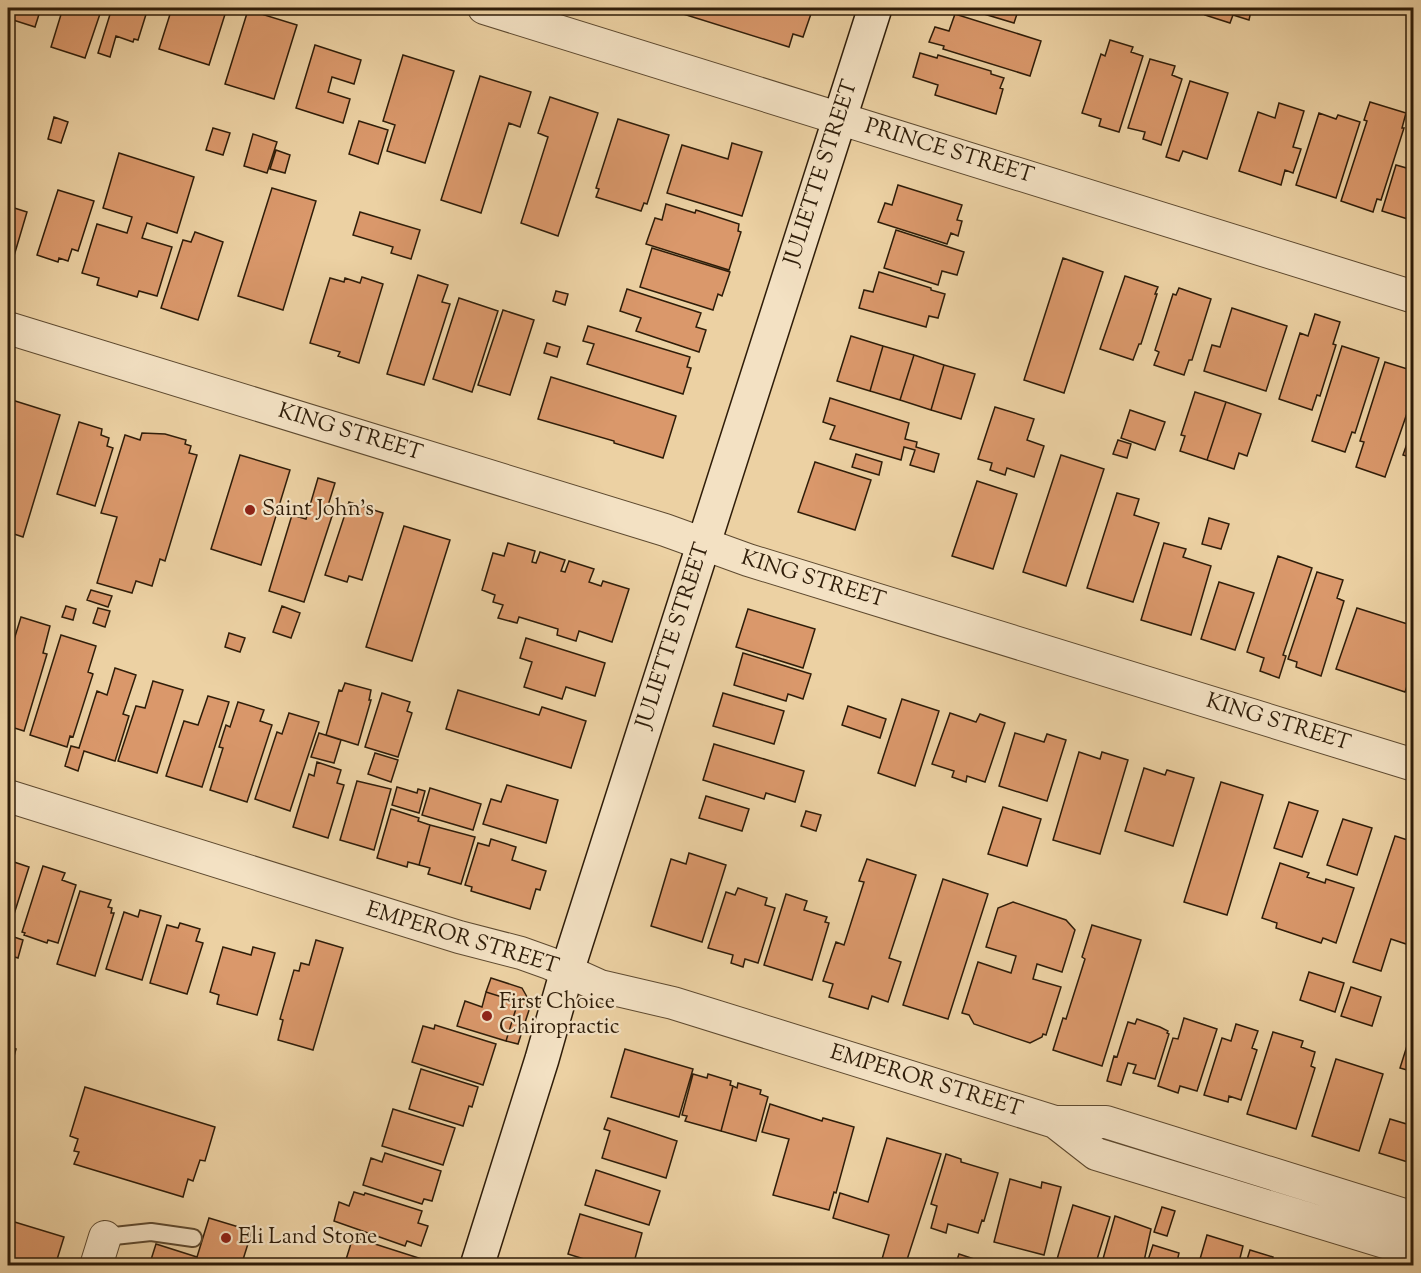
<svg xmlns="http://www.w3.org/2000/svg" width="1421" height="1273" font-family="'Sorts Mill Goudy',serif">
<rect width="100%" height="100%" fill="#ecd1a3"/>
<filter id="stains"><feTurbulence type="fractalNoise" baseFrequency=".00333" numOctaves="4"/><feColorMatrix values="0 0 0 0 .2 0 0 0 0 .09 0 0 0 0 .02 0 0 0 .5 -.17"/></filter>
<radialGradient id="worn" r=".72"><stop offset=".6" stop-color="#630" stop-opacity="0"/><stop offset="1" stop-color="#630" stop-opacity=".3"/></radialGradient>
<path fill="#da986b" stroke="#2f1d09" stroke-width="1.5" d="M14 8H53L52 12 41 8 35 27 10 19Z
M63 8H102L85 58 51 47Z
M112 8H148L138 40 134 39 133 42 116 36 110 57 98 53Z
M172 8H227L209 65 159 49Z
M664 8H813L803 37 793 34 789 47Z
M964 8H1019L1014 23Z
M1207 8H1239L1251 11 1249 20 1233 15 1230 23 1205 15Z
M248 10 297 25 274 99 225 84Z
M955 14 1041 41 1030 76 943 49 944 46 929 42 935 27 949 31Z
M1110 40 1133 47 1131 52 1143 56 1119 132 1099 126 1101 119 1082 113 1101 54 1105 56Z
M315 45 361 60 354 84 332 77 328 92 350 99 343 123 296 108Z
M920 53 937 58 938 55 991 71V74L1004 78 1000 88 1003 89 996 114 935 95 938 85 913 77Z
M403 55 454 71 425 163 387 151 395 125 383 121Z
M1150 59 1175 66 1172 75 1182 79 1161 145 1143 139 1145 132 1128 128Z
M480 76 531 92 520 127 509 123 481 213 441 200Z
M1190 81 1228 93 1207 159 1183 151 1179 161 1166 157Z
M550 97 598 113 558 236 521 223 548 137 538 133Z
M1370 102 1406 113 1402 128H1404L1381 200 1377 199 1373 212 1341 201 1367 121 1364 120Z
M1279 103 1304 111 1293 147 1301 149 1293 173 1285 170 1281 185 1239 171 1258 112 1275 118Z
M1319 113 1336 119 1338 115 1360 122 1336 198 1296 185Z
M54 117 68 122 61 143 48 139Z
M618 119 669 135 647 204 644 203 641 211 596 197 599 189 596 188Z
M359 121 388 130 378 164 349 154Z
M213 128 230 133 223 155 206 150Z
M253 134 277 142 267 173 244 166Z
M732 143 762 152 742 216 667 193 682 145 728 159Z
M276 150 290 155 285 173 270 169Z
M119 153 194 177 177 233 147 223 142 238 172 247 157 296 139 291 137 297 97 285 99 278 82 273 97 224 127 233 132 217 103 208Z
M1414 157V221L1382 211 1396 165 1410 169Z
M898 185 962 205 957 220 962 221 958 236 951 233 947 244 878 222 885 203 892 205Z
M272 188 316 201 283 310 238 296Z
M58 190 94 201 78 251 72 249 68 261 59 258 58 262 37 255Z
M666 204 695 213 696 210 739 224 738 231 741 232 729 270 646 244 655 218 662 220Z
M8 206 27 212 11 266 8 264Z
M360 212 420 230 411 259 391 253 393 247 353 235Z
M896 230 964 252 957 275 942 271 938 285 884 268Z
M195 232 223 242 198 320 161 308 183 240 191 242Z
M652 248 730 272 722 296 718 294 713 310 640 287Z
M1063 258 1103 272 1064 393 1024 380Z
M879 272 931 288V290L945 294 938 318 929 316 926 327 859 308 864 290 873 292Z
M418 275 448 285 442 302 450 304 424 385 387 374Z
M1125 276 1158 287 1155 294H1157L1141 344H1139L1133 360 1100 349Z
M362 277 383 284 359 363 338 356 340 352 310 343 330 278 344 282 345 278 360 283Z
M1179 288 1211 299 1192 360H1189L1184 375 1154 365 1159 352 1155 350 1173 294 1176 295Z
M627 289 701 313 696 327 706 330 699 352 636 331 641 318 620 311Z
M556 291 568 294 565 305 553 301Z
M459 298 498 311 472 392 433 379Z
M1232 308 1287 326 1266 391 1204 371 1212 345 1220 347Z
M503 310 534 320 510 395 478 385Z
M1315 314 1340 322 1333 344 1336 345 1320 396 1317 395 1312 410 1279 399 1300 333 1308 336Z
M588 326 690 357 687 367 691 368 683 394 587 364 594 344 583 341Z
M851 336 883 346 870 391 837 381Z
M547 343 560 347 557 357 544 353Z
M883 346 914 355 900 400 870 391Z
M1342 346 1379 358 1355 433 1352 432 1345 452 1312 441Z
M914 355 944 365 931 410 900 400Z
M1385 362 1414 371V393L1385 477 1356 467 1364 442 1360 441Z
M944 365 975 374 961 419 931 410Z
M551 377 676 416 663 458 614 443V441L538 419Z
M1195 392 1226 402 1207 460 1180 451 1185 436 1181 435Z
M830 398 909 423 905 439 917 442 916 447 939 454 934 472 910 465 915 450 904 447 901 460 830 439 835 426 823 422Z
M12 400 60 415 23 537 8 532V416Z
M1226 402 1261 414 1247 456 1239 453 1234 469 1207 460Z
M995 407 1034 419 1027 440 1044 446 1034 477 1007 468 1005 475 990 470 992 463 978 459Z
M1130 410 1165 422 1155 450 1121 438Z
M79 422 102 429 101 435 109 438 107 446 113 448 95 506 57 494Z
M1414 424V458L1403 455Z
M142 433 165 434 186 440 185 444 191 446 189 453 197 455 165 561 160 559 152 586 136 581 132 593 97 583 117 517 101 513 125 435 140 440Z
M1118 440 1131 444 1127 458 1113 454Z
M856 454 882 462 879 475 852 467Z
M240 455 290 470 261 565 211 549Z
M1061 455 1104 469 1066 586 1023 572Z
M815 462 871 480 855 530 798 512Z
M318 478 335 483 325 515 332 516 304 602 269 591 292 515 306 519Z
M977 481 1017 494 993 569 952 556Z
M1117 493 1139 499 1134 515 1159 523 1133 602 1087 588Z
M349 502 383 513 362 580 349 576 347 582 325 575Z
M1209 518 1229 524 1221 549 1202 544Z
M404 526 450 540 412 661 366 647Z
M508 543 535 551 532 562 536 563 540 552 565 560 561 571 565 572 569 561 594 569 589 582 601 586 603 581 629 589 612 642 579 631 576 641 557 635 558 629 519 617 517 623 498 618 503 605 493 602 495 595 482 590 493 553 504 556Z
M1164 543 1186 549 1183 557 1211 566 1191 635 1141 620Z
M1278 556 1312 568 1283 655 1286 656 1279 678 1260 671 1264 658 1247 652Z
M1317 572 1343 580 1337 598 1344 601 1321 676 1296 667 1297 662 1288 659Z
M1219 582 1254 593 1235 650 1201 639Z
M91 590 112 596 108 607 87 600Z
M66 606 76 609 73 620 62 617Z
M282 606 300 613 291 638 273 632Z
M98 608 110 611 105 627 93 623Z
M1357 608 1414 626V666L1405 692 1336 669Z
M748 609 815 629 803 668 736 647Z
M21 617 50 626 43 653 47 654 24 731 8 726V651L10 642 13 643Z
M229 633 245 638 240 652 225 647Z
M61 635 96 646 88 672 93 674 73 737 70 736 67 747 30 735Z
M526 638 605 663 595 696 566 687 562 699 524 687 532 662 520 658Z
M743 653 811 674 803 699 788 694 786 701 734 685Z
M115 668 136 675 123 714 129 716 115 761 84 751 78 771 65 766 71 746 79 748 97 691 107 695Z
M153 681 183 690 157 773 118 761 136 706 145 708Z
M345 683 371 690 369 700H371L358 745 326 735 339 690 342 691Z
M458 690 539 715 542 707 586 721 571 768 446 729Z
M382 693 410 702 407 711 412 713 398 757 365 747Z
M723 693 784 711 774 744 713 726Z
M208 696 229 702 202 787 166 776 184 721 198 725Z
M902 699 939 711 915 786 878 773Z
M238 702 264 710 260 721 272 725 247 802 210 790 223 748 219 747 226 725 230 727Z
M848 706 886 719 880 738 842 725Z
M289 713 319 722 290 811 255 799 277 732 282 734Z
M950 713 976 722 980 714 1005 723 985 782 967 776 966 782 952 777 954 771 932 764Z
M319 733 341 740 334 763 311 757Z
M1015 733 1044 742 1047 734 1066 740 1047 801 999 786Z
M714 744 804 771 795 802 766 793 764 799 703 780Z
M1079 752 1100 759 1102 752 1128 760 1100 854 1053 840Z
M375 753 398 760 391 782 368 774Z
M317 762 341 770 337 783 344 785 328 838 293 827 309 774 314 776Z
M1144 768 1165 775 1167 770 1194 778 1173 846 1125 831Z
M357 781 391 789 374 850 340 840Z
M1221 782 1263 795 1227 915 1184 902Z
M507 785 558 800 546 843 483 824 491 799 501 802Z
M397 787 417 793 418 789 425 791 419 813 392 805Z
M430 788 481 804 473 830 422 815Z
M706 796 749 809 742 831 699 818Z
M1289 802 1318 811 1302 857 1274 848Z
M1003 807 1041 819 1027 866 988 854Z
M391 809 419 818 418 821 430 825 419 865 408 862 407 867 377 858Z
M806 811 821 815 816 831 801 826Z
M1343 819 1372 828 1357 875 1327 865Z
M430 825 475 837 461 884 428 874 430 868 419 865Z
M1395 836 1414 842V932L1409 945 1391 939 1381 971 1353 962Z
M491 839 516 847 512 860 546 871 540 890 536 889 530 909 471 891 472 887 465 885 478 843 489 846Z
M689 853 726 865 702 942 651 926 671 859 686 864Z
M867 859 916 875 889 958 901 962 888 1002 872 996 868 1009 829 997 833 984 823 981 836 942 844 945 864 882 859 881Z
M8 860 29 867 9 930H8Z
M1280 863 1309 873 1307 877 1325 883 1326 879 1354 888 1336 943 1323 938 1321 943 1276 928 1277 923 1262 918Z
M43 866 65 873 62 880 76 885 58 943 48 940 47 943 24 935 25 933 22 932Z
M943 879 988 894 948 1019 903 1005Z
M738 888 767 898 765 905 775 908 758 963 745 959 743 967 731 963 733 955 708 948 726 892 735 895Z
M80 891 111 900 108 907 112 908 111 913H114L95 976 57 964Z
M786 894 807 901 804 910 827 917 825 922 829 923 812 980 764 965Z
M1013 902 1066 920 1075 930 1062 972 1037 964 1033 979 1061 987 1046 1035 1043 1034 1042 1037 1030 1043 974 1024 969 1015 962 1013 978 962 1011 973 1016 956 986 947 998 908Z
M140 910 161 916 142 980 106 969 124 912 138 917Z
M180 923 200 929 196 941 203 943 187 994 150 983 167 925 178 928Z
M1092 925 1141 940 1102 1066 1053 1050 1063 1018 1066 1019 1085 959 1082 957Z
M11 936 23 940 18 958 8 955Z
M316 940 343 948 313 1050 278 1040 283 1020 280 1019 294 970 299 971 301 963 309 965Z
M223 947 251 955 253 947 275 953 257 1015 217 1004 219 995 210 992Z
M1309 972 1344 983 1335 1012 1300 1000Z
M491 978 522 988 531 1004 518 1044 506 1041 518 1002 486 992Z
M1351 987 1381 997 1372 1026 1341 1016Z
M486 992 518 1002 506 1041 457 1026 465 1001 482 1007Z
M1184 1018 1217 1029 1197 1091 1180 1086 1178 1093 1158 1086 1173 1038 1178 1039Z
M1137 1019 1160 1027 1168 1031 1167 1033 1169 1034 1155 1079 1133 1073 1136 1065 1128 1063 1121 1085 1107 1081 1114 1056 1117 1057 1128 1022 1135 1024Z
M1236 1024 1258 1031 1252 1048 1257 1050 1241 1100 1229 1096 1228 1102 1204 1095 1222 1038 1231 1041Z
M435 1025 496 1044 483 1085 412 1062 423 1026 434 1029Z
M1412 1030H1414V1072L1400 1068Z
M1273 1032 1303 1041 1301 1047 1315 1052 1311 1066 1315 1068 1296 1129 1247 1114Z
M8 1046 16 1049 8 1078Z
M625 1049 693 1069 679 1117 611 1097Z
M1336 1059 1383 1074 1359 1151 1312 1136Z
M421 1069 478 1087 472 1107 469 1106 463 1126 409 1109Z
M693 1074 707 1078 708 1074 731 1081 730 1085 733 1086 721 1131 685 1121 687 1116 682 1115Z
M738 1083 761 1090 760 1094 768 1097 756 1141 721 1131 733 1086 737 1088Z
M85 1087 215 1127 205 1161 200 1160 193 1181 188 1179 183 1197 74 1164 79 1152 74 1151 78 1139 70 1136Z
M770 1104 822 1121 823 1118 854 1127 836 1193 834 1192 829 1210 773 1195 789 1139 762 1132Z
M393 1109 455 1128 443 1165 382 1146Z
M1414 1113V1164L1379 1153 1390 1119 1410 1125Z
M608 1118 677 1141 666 1178 602 1158 610 1131 604 1129Z
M887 1138 941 1154 905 1266H880L889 1235 833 1218 840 1193 868 1202Z
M385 1153 441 1171 432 1201 424 1199 422 1204 363 1185 371 1158 382 1162Z
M946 1154 961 1159V1162L998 1173 984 1221 982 1220 978 1233 948 1224 946 1233 931 1228 937 1206 931 1204Z
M596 1170 660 1191 649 1225 585 1205Z
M1010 1179 1041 1188 1042 1182 1061 1187 1044 1255 994 1242Z
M354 1192 364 1195 365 1193 422 1211 418 1223 428 1226 421 1246 407 1241 405 1246 334 1221 339 1202 349 1206Z
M1073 1205 1110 1217 1095 1266H1055Z
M1162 1207 1175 1211 1167 1236 1154 1232Z
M580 1214 642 1233 633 1266H606L568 1254Z
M1115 1216 1151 1229 1143 1266H1101Z
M209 1218 252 1231 241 1266H149L156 1244 197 1257Z
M8 1220 64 1237 55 1266H8Z
M1207 1235 1243 1246 1238 1266H1198Z
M353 1237 425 1260 424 1266H344Z
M1153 1245 1179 1253 1176 1266H1146Z
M1250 1250 1273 1257 1271 1265 1273 1266H1245Z
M959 1254 977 1260 975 1266H955Z"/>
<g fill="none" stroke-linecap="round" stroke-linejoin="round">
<g stroke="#5e4a30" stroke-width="20">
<path id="service" d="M105 1237 151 1232 193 1238"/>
</g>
<g stroke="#5e4a30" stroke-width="34">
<path id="minor" d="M484 8 1414 297
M8 328 665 530 748 560 1414 765
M8 796 459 937 521 953 549 963 600 986 673 1003 1055 1122H1106L1414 1218
M1055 1122 1096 1154 1414 1251
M96 1266 105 1237"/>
</g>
<g stroke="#2f1d09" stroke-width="36">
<path id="secondary" d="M477 1266 542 1059 567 971 875 8"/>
</g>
<use href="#service" stroke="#f3e1c3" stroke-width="16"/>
<use href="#minor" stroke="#f3e1c3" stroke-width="32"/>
<use href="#secondary" stroke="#f3e1c3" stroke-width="33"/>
</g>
<g fill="#8f2418" stroke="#f3e1c3" stroke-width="2">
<circle cx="250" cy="510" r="6"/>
<circle cx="487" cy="1016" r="6"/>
<circle cx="226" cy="1238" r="6"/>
</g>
<g text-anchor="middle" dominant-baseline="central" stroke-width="4.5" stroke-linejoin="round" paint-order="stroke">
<g font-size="22" fill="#2f1d09" stroke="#f3e1c3">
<text transform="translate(949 152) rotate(17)">PRINCE STREET</text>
<text transform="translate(822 173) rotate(-72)">JULIETTE STREET</text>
<text transform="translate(350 433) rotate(17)">KING STREET</text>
<text transform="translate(813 580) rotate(17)">KING STREET</text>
<text transform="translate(674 636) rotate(-72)">JULIETTE STREET</text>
<text transform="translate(1278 723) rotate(17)">KING STREET</text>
<text transform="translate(462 939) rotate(17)">EMPEROR STREET</text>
<text transform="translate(926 1082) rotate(17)">EMPEROR STREET</text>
</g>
<g font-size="22" fill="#2f1d09" stroke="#f3e1c3" text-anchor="start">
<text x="262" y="510">Saint John's</text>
<text x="499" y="1003">First Choice<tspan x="499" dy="25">Chiropractic</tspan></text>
<text x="238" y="1238">Eli Land Stone</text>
</g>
</g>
<rect width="1421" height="1273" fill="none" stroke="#ecd1a3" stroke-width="30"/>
<rect x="9" y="9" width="1403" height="1255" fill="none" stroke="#2f1d09" stroke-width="3"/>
<rect x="15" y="15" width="1391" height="1243" fill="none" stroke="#2f1d09" stroke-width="1.5"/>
<rect width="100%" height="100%" filter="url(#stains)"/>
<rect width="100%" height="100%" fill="url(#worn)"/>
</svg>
